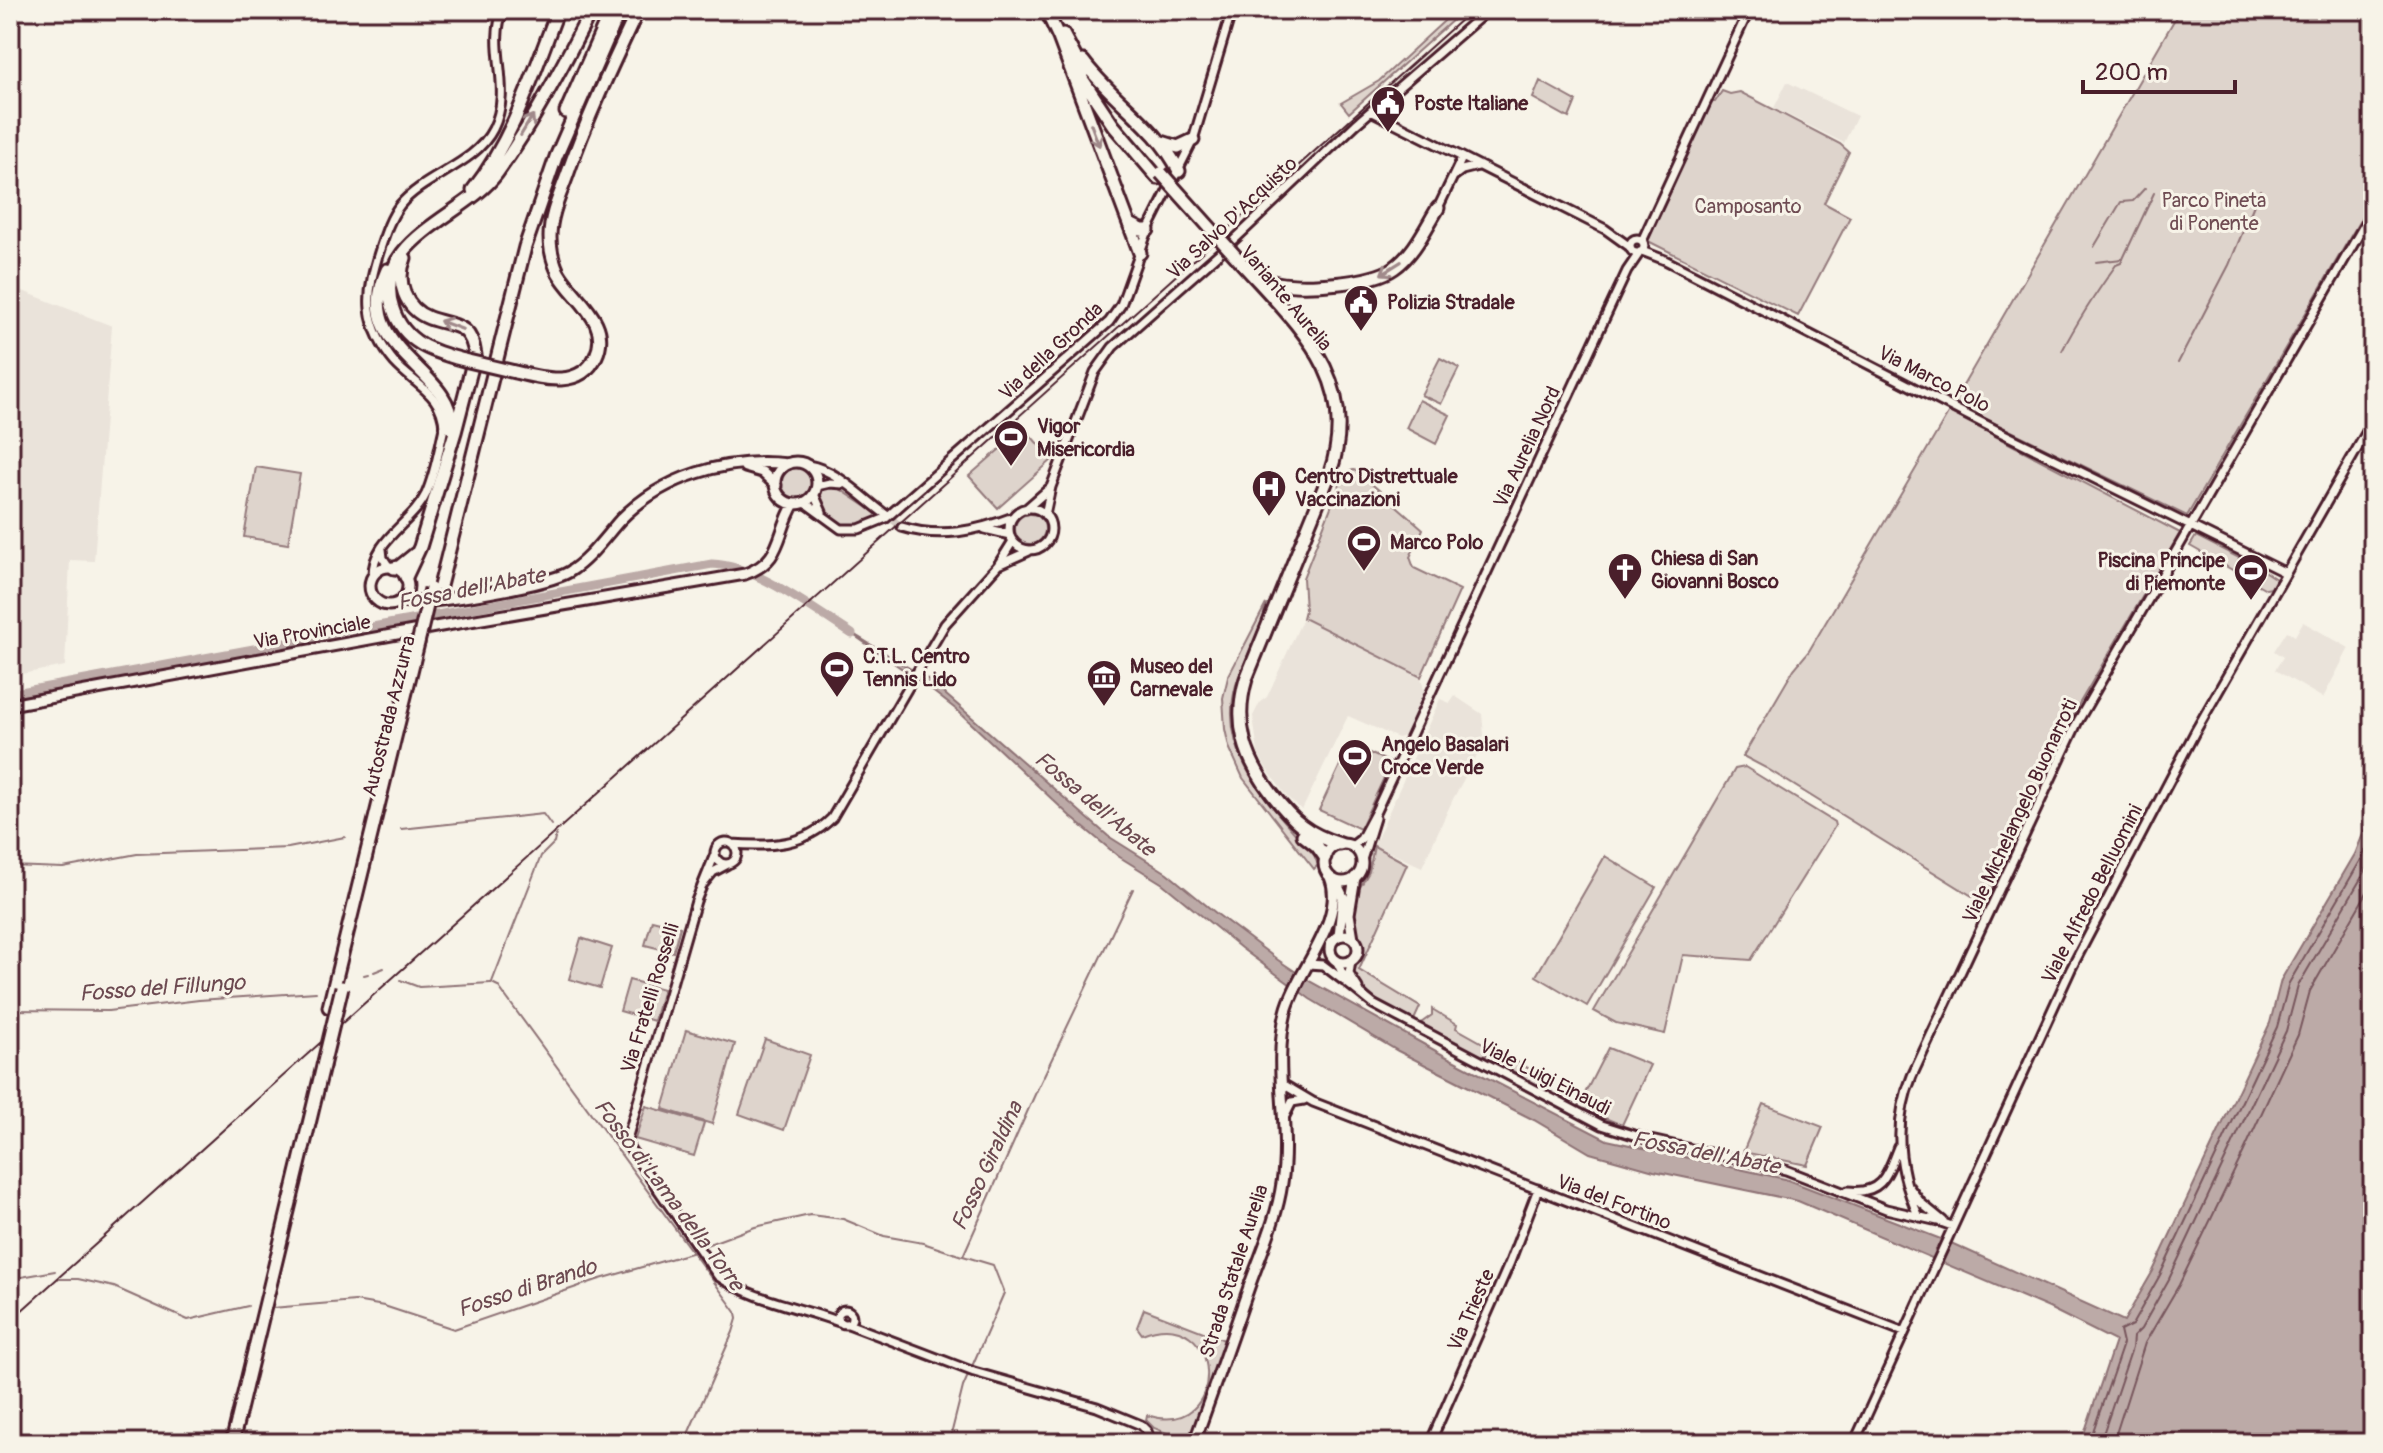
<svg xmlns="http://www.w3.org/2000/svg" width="2383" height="1453" font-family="Pangolin,sans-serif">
<rect width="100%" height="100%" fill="#f7f3e8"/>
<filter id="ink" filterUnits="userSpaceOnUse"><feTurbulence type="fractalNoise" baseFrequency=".0125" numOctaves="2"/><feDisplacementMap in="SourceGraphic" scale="16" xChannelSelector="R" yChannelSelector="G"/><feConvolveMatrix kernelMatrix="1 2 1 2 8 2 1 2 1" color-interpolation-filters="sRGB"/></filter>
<g filter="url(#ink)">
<path fill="#eae3da" d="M1787 82 1857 116 1844 143 1774 108Z
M10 286 112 326 94 561 70 560 65 666 10 676Z
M1303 618 1421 677 1425 694 1406 735 1398 738 1348 716 1302 810 1287 797 1266 768 1258 753 1253 716 1260 702 1267 697Z
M2303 622 2349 648 2323 698 2275 670 2283 657 2274 651 2287 631 2295 636Z
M1455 696 1482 714 1484 735 1481 742 1483 744 1453 799 1422 867 1374 845 1440 699 1450 703Z"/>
<path fill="#ded4cc" stroke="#947a7c" stroke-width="2" d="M1456 10H1464L1349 113 1341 103 1379 81Z
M2180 10H2373V198L2187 516 1953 403Z
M1540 81 1576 101 1569 118 1533 98Z
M1722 91 1730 94 1740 92 1840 144 1849 152 1824 203 1850 217 1798 316 1648 241 1711 102H1715Z
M1440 358 1459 368 1441 404 1421 395Z
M1419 400 1450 415 1436 444 1406 428Z
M1949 412 2180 533 2079 704 1985 904 1766 768 1743 756 1794 669 1809 651Z
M1024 428 1052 460 998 508 969 476Z
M256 467 300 474 288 544 244 537Z
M782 483a15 15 0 1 1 30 0a15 15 0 1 1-30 0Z
M1353 470 1357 471 1423 529 1410 557 1414 568 1460 590 1421 677 1303 618 1305 610 1303 578 1344 474Z
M825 486 837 487 883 518C852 528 828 535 820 494Z
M1015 529a15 15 0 1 1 30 0a15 15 0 1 1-30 0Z
M2196 536 2259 568 2276 579 2271 588 2266 589 2190 546Z
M1266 604C1262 630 1244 659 1236 685 1216 755 1272 806 1314 855L1318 865 1314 869 1243 778 1229 747 1225 729 1223 698 1228 677Z
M1350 744 1391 763 1360 829 1319 810Z
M1745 767 1834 822 1835 826 1751 960 1683 955 1665 1034 1616 1023 1594 1011 1735 769Z
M1374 846 1407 864 1359 970 1420 1007 1414 1020C1390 1012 1363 994 1352 971L1361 957 1362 950 1352 919 1356 894 1369 872Z
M1605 856 1656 887 1587 1006 1536 976Z
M652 920 680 927 673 952 645 945Z
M581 938 612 948 600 988 569 979Z
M629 980 663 989 654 1021 620 1011Z
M1432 1009 1457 1024 1456 1028 1488 1046 1486 1056 1477 1055 1423 1026 1421 1023 1432 1015Z
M686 1030 735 1044 712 1124 663 1109Z
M765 1039 810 1055 784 1130 739 1114Z
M1608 1048 1650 1065 1622 1125 1578 1107Z
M1496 1050 1549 1080 1548 1089 1546 1090 1493 1060Z
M1763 1104 1823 1127 1807 1165 1743 1152Z
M646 1106 704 1123 694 1156 635 1139Z
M1144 1309 1227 1341 1189 1442 1154 1428 1146 1420 1147 1415C1229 1442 1227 1302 1142 1334L1137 1327Z"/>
<path fill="#bcaaa7" stroke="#8e7275" stroke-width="2" d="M842 627 929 680 1108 836 1167 873 1217 914 1278 960 1311 982 1445 1056 1607 1140 1785 1179 1951 1243 2124 1321 2153 1271 2270 1023 2281 980 2355 854 2373 809V1443H2081L2115 1341 2049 1308 1798 1201 1654 1171 1590 1153 1534 1120 1398 1051 1310 999 1241 948 1163 884 1118 856 1071 817 958 711 921 682Z"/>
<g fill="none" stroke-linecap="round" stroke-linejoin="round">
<path stroke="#78575d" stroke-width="2" d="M2089 1443 2123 1344 2120 1331 2132 1325 2160 1275 2277 1027 2289 983 2362 858 2373 833
M2100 1443 2132 1348 2133 1337 2141 1329 2169 1279 2286 1031 2298 986 2373 858
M2113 1443 2145 1343 2179 1285 2244 1151 2298 1035 2310 991 2373 882"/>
<path stroke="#8e7275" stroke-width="2" d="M2094 247 2121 202 2133 201 2145 188
M2096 262 2122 259
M2062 351C2078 320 2096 293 2116 265L2121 263 2154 193
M2178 363 2229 265 2260 190
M401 829 543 814 551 825
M10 866 63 868 137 854 288 848 345 837
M374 972 384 968
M364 975 368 974
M400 980 419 987 491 983
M492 982 541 856 554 843 556 834
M492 983 498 986 736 1312 737 1319 733 1332 684 1443
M10 1010 108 1011 199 1000 316 992
M706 1245 755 1227 810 1215 843 1219 884 1236 923 1243 962 1256
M10 1279 55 1271
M59 1279H78L114 1287 188 1320 248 1306
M272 1308 355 1301 384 1306 454 1329 597 1280 694 1252
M949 1443 963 1387 1004 1293 993 1265 963 1256 1037 1090 1133 889"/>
<path stroke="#bcaaa7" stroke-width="9" d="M10 694 712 564C756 565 814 610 852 634"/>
<path stroke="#d4c9c2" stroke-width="7" stroke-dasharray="7 3.5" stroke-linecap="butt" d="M885 514 902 527"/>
<g stroke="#4a1f2b" stroke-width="13">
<path id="minor" d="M1371 111 1605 229 1630 247
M1454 176 1462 170 1478 166
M1438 208 1462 158
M1630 246a7 7 0 1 1 14 0a7 7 0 1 1-14 0Z
M1642 241 1749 10
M1642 251 1665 260 2002 433 2286 573
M808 465C837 470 862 497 885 514
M817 486 830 483 843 484
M814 494 822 512
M804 502 841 529H859L886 518 1109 322 1121 305 1148 230 1193 140 1232 10
M1009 529a21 21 0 1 1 42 0a21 21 0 1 1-42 0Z
M1026 509 1050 488
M1045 515 1051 487 1095 372 1113 347 1234 240 1356 124 1488 10
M902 527C940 539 977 531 1013 517
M985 529 1010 535
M382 549 383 558 389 567
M1000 564 1029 551
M373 576C372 539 412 524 426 494 435 474 439 449 444 428 443 394 415 385 395 363 382 348 372 328 370 309 368 289 374 268 380 249 385 234 390 218 400 205 425 175 475 165 493 129 514 87 487 49 503 10
M715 853a11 11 0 1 1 22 0a11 11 0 1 1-22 0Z
M732 844C770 847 804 846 832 818L945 624 998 565 1013 541
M1352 846 1361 839 1376 811 1597 335 1627 271 1640 252
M715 854 696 901 626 1143 718 1276C750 1299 802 1308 839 1322
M1362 860 1375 818
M704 883 713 872 728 864
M1336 960 1347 983 1373 1004 1602 1125 1646 1139 1786 1170 1886 1209 1938 1221 1952 1226
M1351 961 1349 974 1358 988
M1308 964 1323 965 1344 981
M1281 1083 1313 1102 1904 1332
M1285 1116 1292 1102 1304 1100
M1909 1187 1921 1203 1943 1221
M1848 1191C1882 1195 1887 1175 1898 1147
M1919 1217C1898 1171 1892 1124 1912 1076L2078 721 2373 210
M838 1317a7 7 0 1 1 14 0a7 7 0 1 1-14 0Z
M848 1324 974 1372 1097 1407 1141 1425 1147 1431 1151 1443
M1430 1443 1510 1262 1538 1189
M1854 1443 2071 969 2195 732 2373 421"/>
</g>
<g stroke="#4a1f2b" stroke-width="15">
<path id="major" d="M775 483a21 21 0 1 1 42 0a21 21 0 1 1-42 0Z
M745 467 762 472 776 485
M370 586a19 19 0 1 1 38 0a19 19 0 1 1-38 0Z
M401 601C427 606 547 585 569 572 589 560 604 538 620 520 663 476 727 457 788 464
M10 705 435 627 745 574C783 561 776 534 794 504
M1324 863a19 19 0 1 1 38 0a19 19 0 1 1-38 0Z
M1335 880 1343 897 1339 936
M1330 949a14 14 0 1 1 28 0a14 14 0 1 1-28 0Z
M1353 938 1349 914 1355 877
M1194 1443C1213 1391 1231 1339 1249 1287 1261 1253 1277 1219 1282 1183 1291 1126 1272 1069 1286 1012 1296 971 1347 919 1330 877"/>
</g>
<g stroke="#4a1f2b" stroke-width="17">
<path id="highway" d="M1046 10 1061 42
M1063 34 1083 72
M1058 35 1140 253
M1083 61C1112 100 1157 126 1179 171
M1075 68 1113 125 1158 178
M566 112 611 10
M1162 142 1178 147 1193 140
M473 190C514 138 534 71 558 10
M1130 224 1142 230H1148
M405 258C395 281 405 309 429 318 454 327 471 322 475 355L455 432 420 547 406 577
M1239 260C1296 324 1362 378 1330 473L1246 679C1233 723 1245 759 1272 794 1293 821 1307 834 1340 844
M387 270C350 351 456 369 451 428
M1254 274C1262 278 1269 282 1277 283 1304 288 1372 284 1394 268 1414 254 1425 229 1438 208
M464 360C433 352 404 343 393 309 370 240 465 217 497 173 533 123 562 67 590 13
M515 372C543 379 581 389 596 356 612 321 573 299 558 272 553 261 550 248 550 237 550 216 559 197 566 178 586 120 612 65 638 10
M394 568 399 567 415 554
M439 590 525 247 556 157 620 10
M1303 835 1317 846 1325 857
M329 1007 418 643
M232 1443 323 1066"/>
</g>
<use href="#minor" stroke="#f7f3e8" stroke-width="7"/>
<use href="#major" stroke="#f7f3e8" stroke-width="9"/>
<use href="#highway" stroke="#f7f3e8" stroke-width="11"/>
<path stroke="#4a1f2b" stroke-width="2" d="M10 1321 1472 10"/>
<g stroke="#4a1f2b" stroke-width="17" stroke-linecap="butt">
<path id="highway-bridge" d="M1161 173 1239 260
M464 360 515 372
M418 643 431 589
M323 1066 342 987"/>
</g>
<use href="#highway-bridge" stroke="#f7f3e8" stroke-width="11"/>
</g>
<defs><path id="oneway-shaft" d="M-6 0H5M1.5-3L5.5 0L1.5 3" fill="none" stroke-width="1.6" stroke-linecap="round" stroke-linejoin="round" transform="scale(2)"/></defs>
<g stroke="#a0898a">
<use href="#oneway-shaft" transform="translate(527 125) rotate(-59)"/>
<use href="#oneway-shaft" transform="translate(1095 135) rotate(69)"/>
<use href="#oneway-shaft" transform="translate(1391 268) rotate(148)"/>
<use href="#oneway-shaft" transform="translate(451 325) rotate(-159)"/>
</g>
</g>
<defs>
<g id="civic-pin" transform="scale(1.8)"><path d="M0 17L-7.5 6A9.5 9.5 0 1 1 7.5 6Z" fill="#4a1f2b" stroke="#f7f3e8"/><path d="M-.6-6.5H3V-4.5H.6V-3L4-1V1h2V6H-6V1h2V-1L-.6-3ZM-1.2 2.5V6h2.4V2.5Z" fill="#fff"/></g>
<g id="stadium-pin" transform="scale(1.8)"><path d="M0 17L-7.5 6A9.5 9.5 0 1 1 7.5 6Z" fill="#4a1f2b" stroke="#f7f3e8"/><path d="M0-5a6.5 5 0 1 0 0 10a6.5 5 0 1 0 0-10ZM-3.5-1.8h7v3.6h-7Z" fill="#fff"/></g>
<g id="hospital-pin" transform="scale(1.8)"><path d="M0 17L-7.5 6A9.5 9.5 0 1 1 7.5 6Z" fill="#4a1f2b" stroke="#f7f3e8"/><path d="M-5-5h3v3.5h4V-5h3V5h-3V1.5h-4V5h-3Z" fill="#fff"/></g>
<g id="church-pin" transform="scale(1.8)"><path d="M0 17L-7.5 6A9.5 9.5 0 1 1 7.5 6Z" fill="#4a1f2b" stroke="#f7f3e8"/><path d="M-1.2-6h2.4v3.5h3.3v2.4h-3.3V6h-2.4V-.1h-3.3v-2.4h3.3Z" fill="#fff"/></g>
<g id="museum-pin" transform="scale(1.8)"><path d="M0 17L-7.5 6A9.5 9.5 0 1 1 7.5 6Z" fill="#4a1f2b" stroke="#f7f3e8"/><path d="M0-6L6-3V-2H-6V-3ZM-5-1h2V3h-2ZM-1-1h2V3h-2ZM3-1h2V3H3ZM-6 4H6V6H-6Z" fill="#fff"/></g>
</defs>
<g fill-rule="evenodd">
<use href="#civic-pin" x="1388" y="103"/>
<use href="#civic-pin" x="1361" y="302"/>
<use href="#stadium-pin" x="1011" y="437"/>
<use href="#hospital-pin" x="1269" y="487"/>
<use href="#stadium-pin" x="1364" y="542"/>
<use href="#church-pin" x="1625" y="570"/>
<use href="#stadium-pin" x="2251" y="571"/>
<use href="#stadium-pin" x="837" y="668"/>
<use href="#museum-pin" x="1104" y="677"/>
<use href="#stadium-pin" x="1355" y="756"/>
</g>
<g text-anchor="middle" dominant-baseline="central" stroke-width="6" stroke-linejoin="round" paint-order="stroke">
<g font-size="20" font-weight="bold" fill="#4a1f2b" stroke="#f7f3e8" text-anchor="start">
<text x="1414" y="103">Poste Italiane</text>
<text x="1387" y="302">Polizia Stradale</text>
<text x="1037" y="426">Vigor<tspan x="1037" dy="23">Misericordia</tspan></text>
<text x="1295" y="476">Centro Distrettuale<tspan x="1295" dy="23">Vaccinazioni</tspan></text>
<text x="1390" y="542">Marco Polo</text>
<text x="1651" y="558">Chiesa di San<tspan x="1651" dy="23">Giovanni Bosco</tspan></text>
<text x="2225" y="560" text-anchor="end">Piscina Principe<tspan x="2225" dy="23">di Piemonte</tspan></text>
<text x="863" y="656">C.T.L. Centro<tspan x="863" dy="23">Tennis Lido</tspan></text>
<text x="1130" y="666">Museo del<tspan x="1130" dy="23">Carnevale</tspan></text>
<text x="1381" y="744">Angelo Basalari<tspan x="1381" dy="23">Croce Verde</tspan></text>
</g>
<g font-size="20" fill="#6f4c53" stroke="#f7f3e8">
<text x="2214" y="200">Parco Pineta<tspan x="2214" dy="23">di Ponente</tspan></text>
<text x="1748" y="206">Camposanto</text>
</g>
<g font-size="20" fill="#4a1f2b" stroke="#f7f3e8">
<text transform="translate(1232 218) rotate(-43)">Via Salvo D'Acquisto</text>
<text transform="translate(1286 298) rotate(50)">Variante Aurelia</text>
<text transform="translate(1051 351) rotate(-43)">Via della Gronda</text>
<text transform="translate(1934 379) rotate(27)">Via Marco Polo</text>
<text transform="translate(1527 447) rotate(-65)">Via Aurelia Nord</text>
<text transform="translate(312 632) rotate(-10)">Via Provinciale</text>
<text transform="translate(389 716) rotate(-76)">Autostrada Azzurra</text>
<text transform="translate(2020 811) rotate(-65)">Viale Michelangelo Buonarroti</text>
<text transform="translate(2092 894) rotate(-63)">Viale Alfredo Belluomini</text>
<text transform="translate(650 998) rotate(-73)">Via Fratelli Rosselli</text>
<text transform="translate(1545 1077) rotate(27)">Viale Luigi Einaudi</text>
<text transform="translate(1614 1202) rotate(21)">Via del Fortino</text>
<text transform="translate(1234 1271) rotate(-72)">Strada Statale Aurelia</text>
<text transform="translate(1471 1310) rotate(-66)">Via Trieste</text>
</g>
<g font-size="22" font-style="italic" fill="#6c4950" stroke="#f7f3e8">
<text transform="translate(471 589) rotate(-11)">Fossa dell'Abate</text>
<text transform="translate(1095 804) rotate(40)">Fossa dell'Abate</text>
<text transform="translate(162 988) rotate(-4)">Fosso del Fillungo</text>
<text transform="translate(1706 1153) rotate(11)">Fossa dell'Abate</text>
<text transform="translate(987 1166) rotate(-65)">Fosso Giraldina</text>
<text transform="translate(669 1195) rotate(53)">Fosso di Lama della Torre</text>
<text transform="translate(527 1288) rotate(-18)">Fosso di Brando</text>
</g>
</g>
<rect width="2383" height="1453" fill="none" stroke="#f7f3e8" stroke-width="40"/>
<rect x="20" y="20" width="2343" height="1413" fill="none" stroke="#4a1f2b" stroke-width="3" filter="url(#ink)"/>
<path d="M2083 80v12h152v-12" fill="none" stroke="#4a1f2b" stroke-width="4"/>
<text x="2095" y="80" font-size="24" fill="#4a1f2b" stroke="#f7f3e8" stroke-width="6" paint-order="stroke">200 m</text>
</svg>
